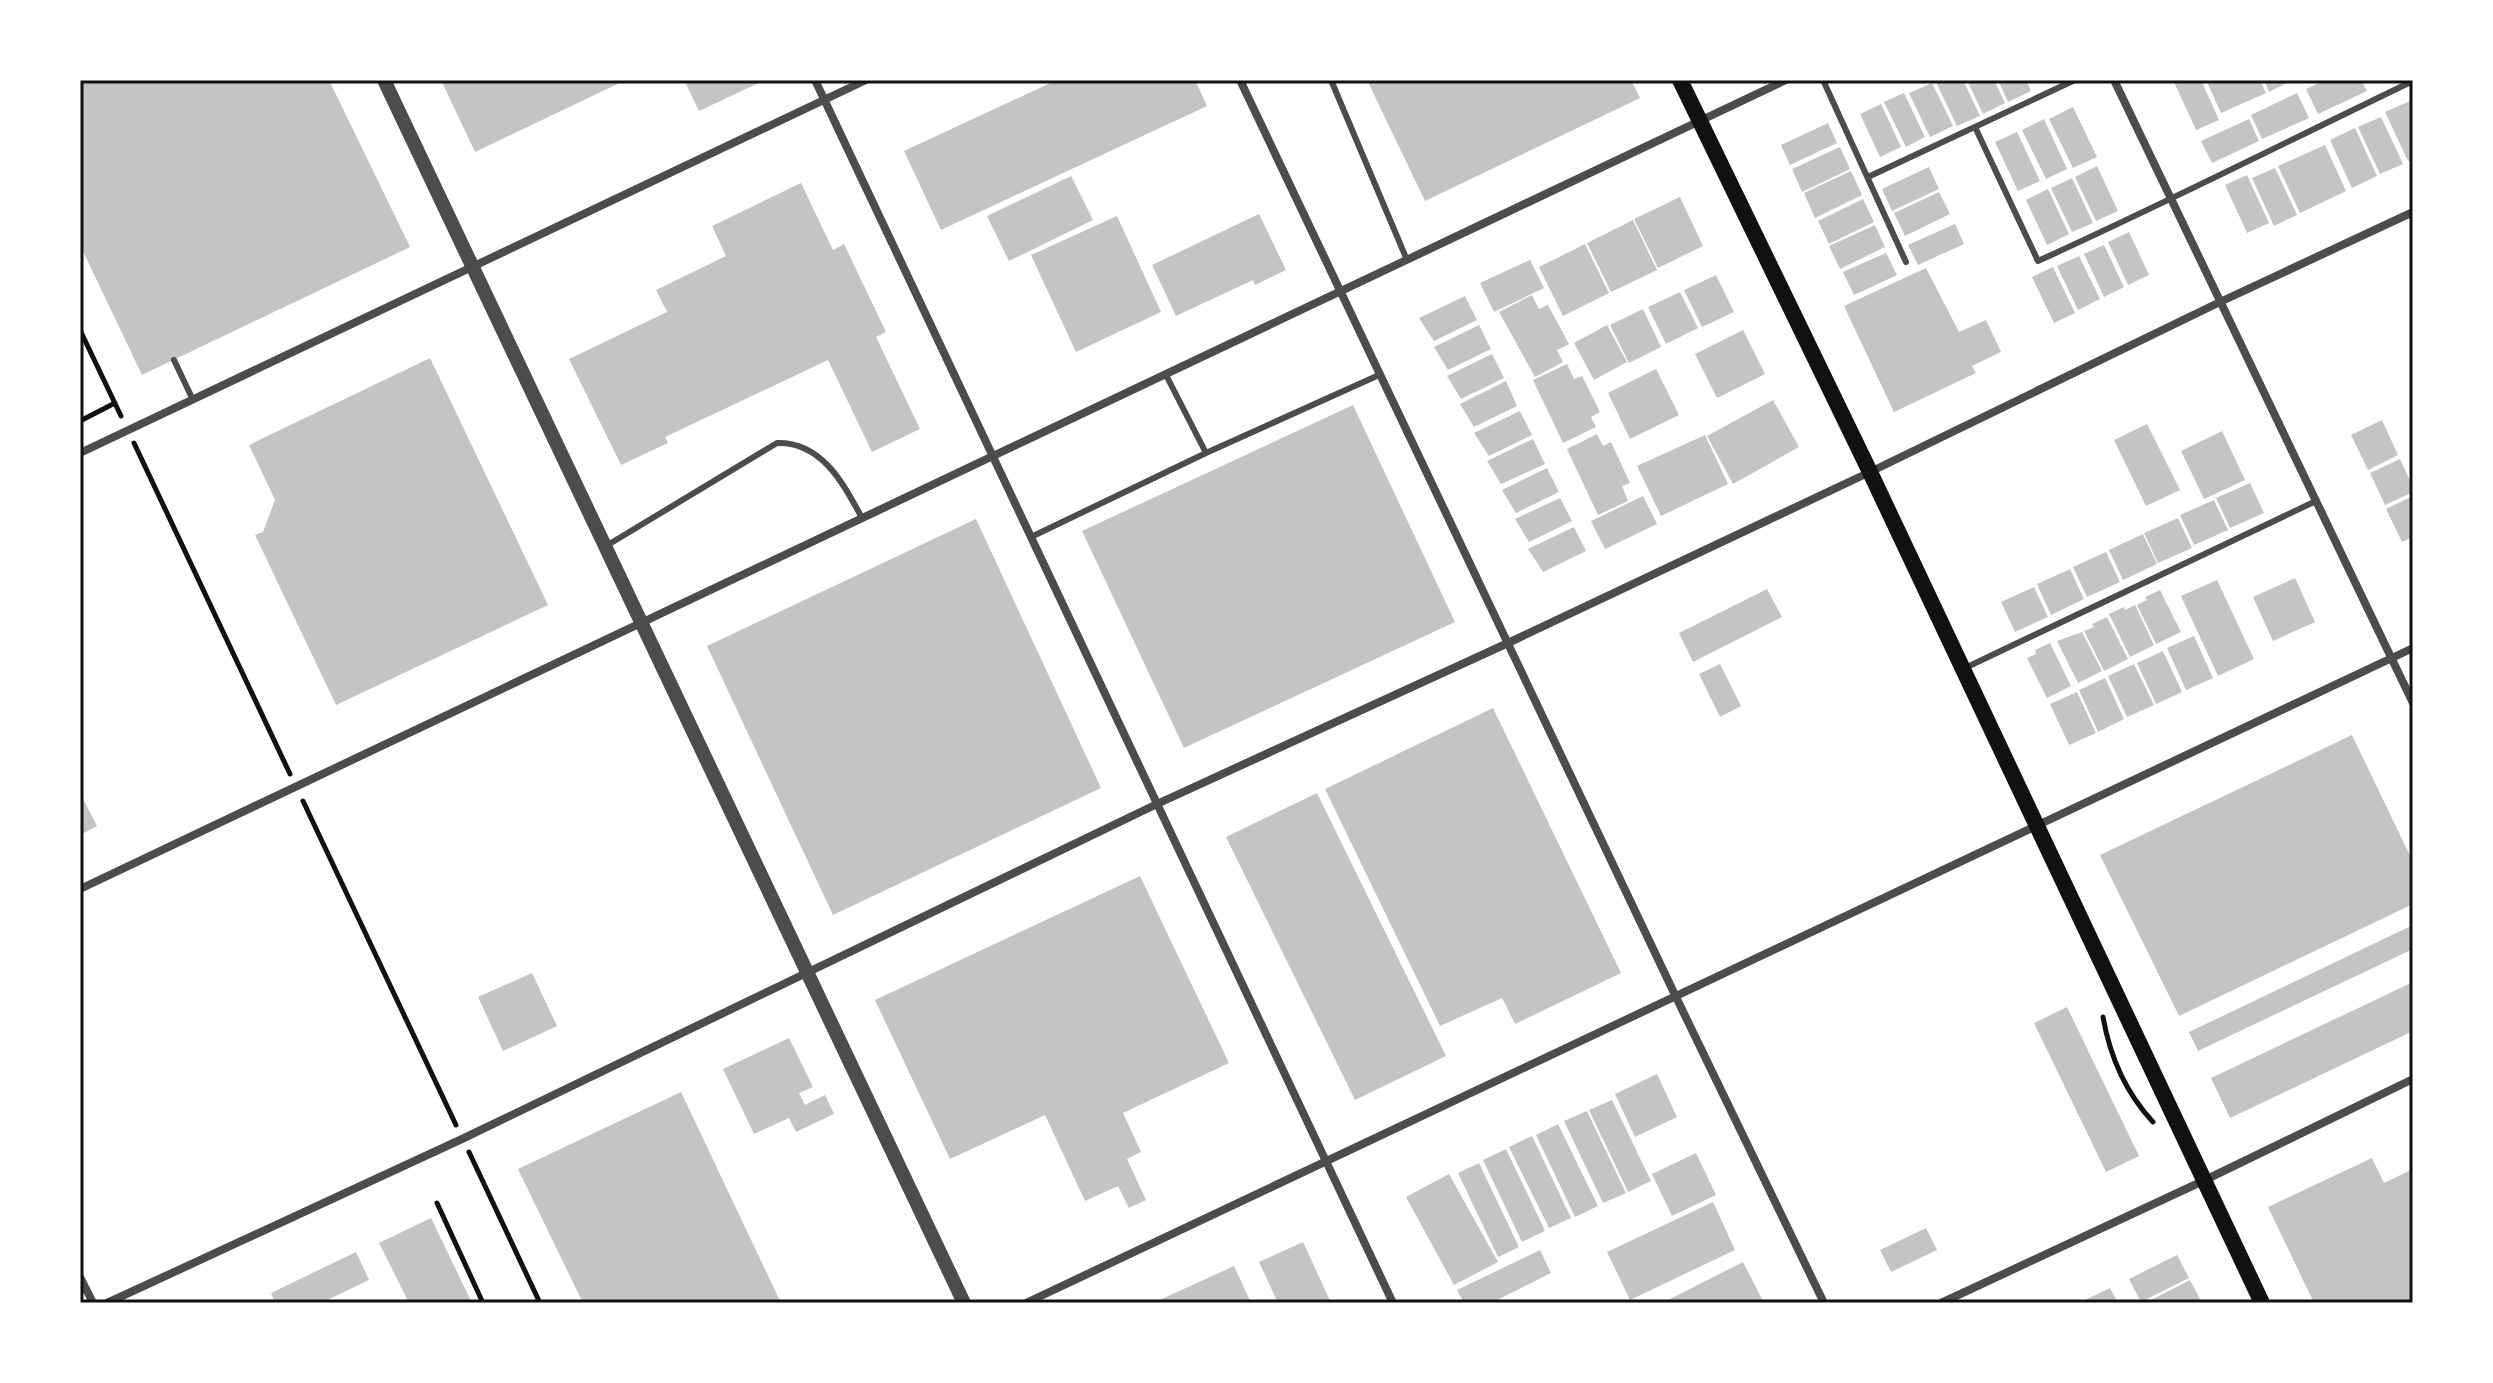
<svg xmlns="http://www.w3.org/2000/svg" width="2493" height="1383" font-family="Roboto,sans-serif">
<rect width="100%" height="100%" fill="#fff"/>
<path fill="#c4c4c4" d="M80 80H329L410 247 142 375 80 245Z
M441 80H626L475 152Z
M684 80H765L699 111Z
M1057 80H1195L1207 106 941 230 904 151Z
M1367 80H1563L1564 83 1570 80H1631L1640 98 1425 201Z
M1935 80H1963L1980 116 1957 126Z
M1967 80H1994L2005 103 1983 114Z
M1998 80H2026L2031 91 2008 102Z
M2173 80H2201L2219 120 2196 130Z
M2206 80H2260L2266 93 2221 113Z
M2264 80H2293L2269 92Z
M2326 80H2361L2367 91 2318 114 2306 89Z
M1932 83 1953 126 1930 137 1909 93Z
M1904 93 1925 137 1906 147 1884 102Z
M2297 93 2309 118 2262 139 2251 115Z
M2410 101 2413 108V159L2408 161 2385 112Z
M1881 104 1901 147 1880 157 1860 114Z
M2073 107 2097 157 2073 168 2049 119Z
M2381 117 2403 164 2380 174 2358 127Z
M2044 119 2067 169 2046 179 2022 130Z
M2249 119 2259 141 2212 163 2201 141Z
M1828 123 1837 143 1790 165 1781 145Z
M2355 128 2377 176 2352 188 2330 140Z
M2017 132 2040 181 2018 191 1995 142Z
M2325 145 2346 191 2300 213 2278 166Z
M1840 147 1850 169 1802 192 1792 169Z
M2097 166 2118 211 2096 221 2075 177Z
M1929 167 1939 189 1892 211 1882 189Z
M2275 168 2297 215 2274 226 2252 178Z
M1851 171 1862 195 1815 218 1804 193Z
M2247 175 2269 223 2247 233 2225 185Z
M1071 176 1093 220 1009 261 987 216Z
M2072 178 2093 223 2072 232 2051 188Z
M801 183 833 250 844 244 886 332 876 337 920 429 872 452 828 360 665 437 668 443 621 465 569 359 667 312 656 290 726 256 712 226Z
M2048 189 2069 234 2047 245 2026 200Z
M1939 192 1950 214 1905 236 1894 213Z
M1680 197 1703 246 1658 268 1634 219Z
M1863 199 1874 222 1829 244 1818 221Z
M1259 214 1286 270 1255 285 1253 280 1176 316 1152 265Z
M1117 216 1161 312 1076 352 1031 255Z
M1633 220 1657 270 1611 292 1587 243Z
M1955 224 1964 244 1918 265 1908 245Z
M1875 225 1885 247 1840 269 1829 246Z
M2129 232 2149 275 2128 285 2108 242Z
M1585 244 1609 293 1563 316 1539 267Z
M2104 245 2124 287 2104 297 2084 254Z
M1886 253 1897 275 1854 295 1843 272Z
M2079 256 2100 299 2078 310 2057 266Z
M1530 260 1544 288 1494 312 1480 283Z
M2053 267 2075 313 2054 323 2032 277Z
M1926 268 1959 332 1986 320 2001 352 1972 366 1976 373 1894 412 1844 306Z
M1716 275 1734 312 1702 327 1684 290Z
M1680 292 1698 328 1666 344 1648 307Z
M1532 295 1539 309 1548 305 1569 344 1557 350 1563 362 1535 377 1499 312Z
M1465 296 1477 320 1434 341 1419 318Z
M1643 309 1661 347 1629 363 1610 325Z
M1479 325 1491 349 1448 370 1434 347Z
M1607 325 1627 362 1594 380 1574 343Z
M1743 330 1765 374 1717 398 1695 354Z
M1492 354 1504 378 1461 399 1447 376Z
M430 358 548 605 336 705 255 535 263 532 275 500 249 445Z
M1567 364 1574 379 1582 376 1600 412 1591 417 1596 427 1563 443 1533 380Z
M1656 369 1679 415 1630 439 1608 393Z
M1506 381 1517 406 1474 427 1460 404Z
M1773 400 1799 447 1733 484 1707 436Z
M1353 405 1455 622 1184 748 1082 531Z
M1520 411 1532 435 1489 456 1474 433Z
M2382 420 2398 455 2368 470 2351 435Z
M2147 424 2180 490 2146 506 2114 440Z
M2222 431 2245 480 2204 499 2181 451Z
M1597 434 1603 446 1611 442 1630 483 1622 486 1628 501 1598 515 1567 449Z
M1705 435 1728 484 1661 516 1637 466Z
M1533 439 1545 464 1501 484 1487 461Z
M2400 459 2413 487V492L2385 505 2370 473Z
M1547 468 1559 492 1516 513 1502 490Z
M2250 483 2264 513 2230 528 2216 498Z
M1643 496 1657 524 1605 549 1591 521Z
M2413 496V537L2402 542 2386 509Z
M1560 498 1572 521 1529 542 1515 519Z
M2214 500 2228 530 2194 545 2180 515Z
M2178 518 2192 548 2158 563 2144 533Z
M976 519 1101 788 833 915 707 646Z
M1574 527 1586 551 1543 572 1528 549Z
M2143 534 2157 564 2123 580 2109 550Z
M2106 552 2120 582 2087 597 2073 567Z
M2070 569 2084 599 2051 615 2037 584Z
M2295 578 2315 622 2273 641 2253 597Z
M2217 580 2254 659 2218 676 2181 596Z
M2034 587 2048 617 2015 632 2001 602Z
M1767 589 1782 617 1693 662 1679 633Z
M2160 590 2181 632 2156 644 2137 605 2147 600 2145 597Z
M2135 605 2154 645 2130 657 2109 614 2124 607 2125 610Z
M2107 617 2128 659 2104 671 2084 631 2094 627 2092 624Z
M2082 632 2102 671 2078 683 2057 641Z
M2194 636 2213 678 2186 690 2167 648Z
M2050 643 2071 686 2047 698 2027 658 2036 654 2035 650Z
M2163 651 2182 692 2156 704 2137 663Z
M1720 664 1741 706 1720 717 1699 674Z
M2134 664 2154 705 2127 717 2108 676Z
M2105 678 2124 719 2098 732 2079 690Z
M2077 692 2096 733 2069 745 2050 704Z
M1493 708 1621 973 1515 1024 1502 998 1440 1026 1325 789Z
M2352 735 2413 862V904L2179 1016 2100 855Z
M80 793 97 826 80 835Z
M1317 793 1446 1056 1355 1100 1226 837Z
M1140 876 1229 1063 1123 1113 1141 1152 1127 1159 1146 1200 1129 1208 1118 1186 1085 1201 1045 1115 950 1159 875 1000Z
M2413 925V949L2198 1051 2189 1032Z
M532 973 557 1026 503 1051 478 997Z
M2413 982V1031L2230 1118 2211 1078Z
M2067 1007 2139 1156 2106 1172 2034 1023Z
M789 1038 813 1087 799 1093 805 1105 825 1095 834 1114 796 1132 789 1118 754 1134 723 1069Z
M1657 1074 1677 1117 1635 1137 1615 1094Z
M681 1092 781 1303H583L518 1169Z
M1612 1100 1651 1181 1628 1192 1589 1110Z
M1587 1111 1626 1193 1603 1203 1564 1121Z
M1558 1124 1598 1206 1575 1217 1536 1135Z
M1532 1136 1571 1218 1549 1228 1509 1147Z
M1506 1149 1545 1231 1522 1242 1483 1160Z
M1696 1153 1716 1195 1672 1216 1652 1174Z
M2372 1158 2384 1183 2413 1169V1303H2314L2268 1207Z
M1479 1163 1519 1247 1498 1257 1458 1173Z
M1449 1174 1498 1262 1454 1285 1406 1197Z
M1713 1202 1735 1250 1630 1300 1607 1252Z
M431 1218 472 1303H409L379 1243Z
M1926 1228 1937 1250 1891 1272 1880 1250Z
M1303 1242 1331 1303H1278L1259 1262Z
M1540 1250 1551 1273 1491 1303H1464L1457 1290Z
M356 1252 369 1280 321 1303H275L271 1293Z
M2177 1255 2189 1278 2141 1302 2129 1279Z
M1743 1262 1764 1303H1662Z
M1234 1266 1251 1303H1153Z
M2190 1280 2202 1303H2145Z
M2110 1288 2118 1303H2079Z"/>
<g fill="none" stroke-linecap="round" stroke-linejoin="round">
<path stroke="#111" stroke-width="5" d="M80 330 121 416
M80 421 115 403
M134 443 290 774
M303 801 456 1125
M2103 1017C2110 1057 2125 1092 2153 1122
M469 1152 540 1303
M437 1203 483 1303"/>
<path stroke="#4c4c4c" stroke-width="6" d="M1331 80 1407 260
M1823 80 1906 262
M1975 127 2038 261C2164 204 2288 141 2413 81
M1868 177 2075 80
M174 360 193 400
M1166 375 1206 453
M1031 537 1206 453 1379 375
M606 546 777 443C822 442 843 483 862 518
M1965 668 2316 501"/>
<path stroke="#4c4c4c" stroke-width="8" d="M815 80 1393 1303
M1240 80 1676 997 1824 1303
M2114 80 2413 703
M80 453 866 80
M80 889 1786 80
M80 1277 93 1303
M107 1303 462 1139 1157 804 1508 643 1870 472 2220 302 2413 212
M1026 1303 2413 648
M1941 1303 2203 1181 2413 1079"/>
<path stroke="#4c4c4c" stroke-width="14" d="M384 80 964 1303"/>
<path stroke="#111" stroke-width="16" d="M1680 80 1870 472 2262 1303"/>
</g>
<rect width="2493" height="1383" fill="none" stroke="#ffffff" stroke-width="164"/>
<rect x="82" y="82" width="2329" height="1219" fill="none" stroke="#111" stroke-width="3"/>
</svg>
